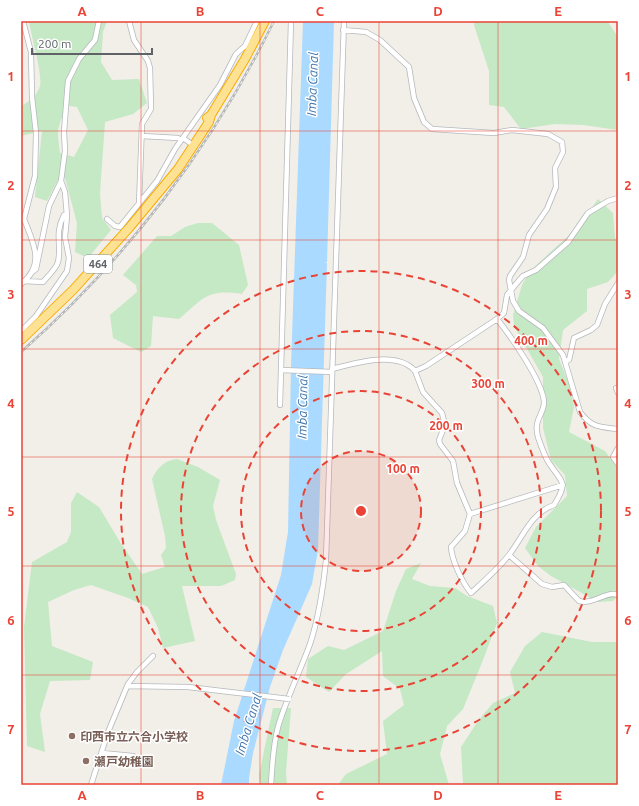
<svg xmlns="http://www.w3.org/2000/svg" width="639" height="806" font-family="Ubuntu,'Noto Sans JP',sans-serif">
<rect width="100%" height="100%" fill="#f1efe8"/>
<path fill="#c5e8c5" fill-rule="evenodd" d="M29 21H107L103 32 101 62 112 80 139 79 147 103 133 114 105 122 100 193 102 218 111 230 88 258 75 252 77 223 65 178 60 176 47 201 35 197 42 131 21 136V106C29 102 37 96 40 86 43 76 31 35 29 21ZM69 106 77 107 88 130 74 157 60 153C57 131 56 125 69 106Z
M475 21 608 22 618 37V130L583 125 555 124 521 129 504 107 489 105V71L474 25Z
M598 199 613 213 615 238 618 241V271L608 282 587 289V311L563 330 559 359 569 384 574 407 569 432 605 451 618 469V596L613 601 598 602 551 576 538 566 525 548 536 527 567 496 565 475 551 460 543 428V377L514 326 513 315 522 285 530 271 580 225Z
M198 223H212L239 245 248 285 242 294C207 289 205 297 179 319L153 316 151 346 141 352 113 338 110 315 137 292 136 285 123 275 157 236H171L185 227Z
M177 459 198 467 220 480 213 506 216 520 236 574 235 580 221 586H182L195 641 163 648 158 628 148 607 128 598 91 585 74 590 48 602 52 646 93 662 90 680 50 681 40 714 45 752 27 746 24 627 32 562 67 542 71 532V503L77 492 99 507 120 542 142 574 165 567 161 555 166 548 165 536 152 479C157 468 165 460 177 459Z
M421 563 412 579 430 586 455 588 467 596 493 606 497 623 483 660 463 709 447 726 440 754 449 785H338L346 774 387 754 383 721 404 705 400 689 383 676 382 651 346 674 329 692 306 677 308 659 328 646 344 650 383 631 396 591 406 569Z
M542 632 592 642H618V785H463L461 747 478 721 493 703 515 693 510 672 525 646Z
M273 708H291L286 772 287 785H260L259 775Z"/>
<path fill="#aadaff" d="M303 21H334L327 262 324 263H327L318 550 312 584 283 650 270 687 253 753 249 778V785H221L234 721 281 575 288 532 291 366Z"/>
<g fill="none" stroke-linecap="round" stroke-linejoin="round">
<g stroke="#b5b8bc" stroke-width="6">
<path id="street" d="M129 21 134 40 148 61 150 68 151 109 142 124 139 204
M343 30 366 32 380 40 409 67 414 98 424 122 432 129 494 133 512 130 548 134 562 142 563 152 555 168 556 187 547 209 529 235 523 257 510 276 509 280 513 301 519 311 543 328 563 355 580 412C592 428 600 427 618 429
M142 136 178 138 181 140
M183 138 190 143
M61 181 65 192 67 216
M107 219 115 226 120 227 157 181 175 149 220 85 236 54 245 46 257 21
M31 273 36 269 49 206 61 181 65 151 64 132 68 81 79 59 95 40 99 21
M21 284C46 265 33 242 24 219L35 176 36 133 32 97 31 52 23 21
M21 331 36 316 67 271 69 258 65 237 67 216 64 215C54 234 62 245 58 262 56 269 48 276 43 282L24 281
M566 361 569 360 574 338 591 330 597 325 605 304 618 283
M332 369C355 363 397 350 415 371L426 366 497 319 504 313 507 295 516 284 523 276 536 270 568 242 588 213 608 201 618 198
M281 370 332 372
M415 371 423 392 442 413 445 425 439 440 440 444 453 461 457 483 470 514 465 531 451 547C452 561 462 582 471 593 484 581 498 569 509 555 523 537 531 513 554 505 569 481 562 483 549 463 544 455 541 446 538 437 533 419 544 415 544 402 543 382 510 335 497 319
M616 388 618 393
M280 405 291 21
M618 448 613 457 618 464
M470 514 563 485
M509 555 542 584 552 587 564 585 579 601C594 605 607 590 618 595
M128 686 188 687 230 692
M102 753 133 756
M91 785 108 732 128 684 137 672 153 656
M271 785C272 766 273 746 278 727 286 699 300 672 310 644 319 617 323 589 326 560L344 21"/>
</g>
<g stroke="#f9ab00" stroke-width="10">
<path id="highway" d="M207 118 211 115 245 59 265 21
M21 340 73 290 129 228 178 169 209 122 211 115"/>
</g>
<use href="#street" stroke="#fff" stroke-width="4.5"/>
<use href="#highway" stroke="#fde293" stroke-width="8"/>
<g stroke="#b6b7b8" stroke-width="2.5">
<path id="rail" d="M21 352C126 260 213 146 274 21"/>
</g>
<use href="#rail" stroke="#fff" stroke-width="1" stroke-dasharray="3" stroke-linecap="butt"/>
<g stroke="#b5b8bc" stroke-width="6" stroke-linecap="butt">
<path id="street-bridge" d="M230 692 289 699"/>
</g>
<use href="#street-bridge" stroke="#fff" stroke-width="4.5"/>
</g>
<path fill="none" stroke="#ea4335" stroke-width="1" stroke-opacity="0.55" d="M141 21V785M260 21V785M379 21V785M498 21V785M21 131H618M21 240H618M21 349H618M21 457H618M21 566H618M21 675H618"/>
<circle cx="361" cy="511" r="60" fill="#ea4335" fill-opacity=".12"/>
<g fill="none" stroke="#ea4335" stroke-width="2" stroke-dasharray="7 5">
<circle cx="361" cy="511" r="60"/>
<circle cx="361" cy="511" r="120"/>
<circle cx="361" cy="511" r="180"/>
<circle cx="361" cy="511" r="240"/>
</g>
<g fill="#8d6e63" stroke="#fff" stroke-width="1.5">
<circle cx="72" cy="736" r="4"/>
<circle cx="86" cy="761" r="4"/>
</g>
<g text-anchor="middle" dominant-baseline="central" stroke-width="3" stroke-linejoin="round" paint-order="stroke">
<rect fill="#fff" stroke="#8f9295" stroke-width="1" x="84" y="255" width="28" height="18" rx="3"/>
<g font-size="11" font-weight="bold" fill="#5f6368">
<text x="98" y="264">464</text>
</g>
<g font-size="12" font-weight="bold" fill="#785e54" stroke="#fff" text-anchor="start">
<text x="80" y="736">印西市立六合小学校</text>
<text x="94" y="761">瀬戸幼稚園</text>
</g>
<g font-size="13" font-style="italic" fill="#4174aa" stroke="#fff">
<text transform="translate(312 84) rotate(-88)">Imba Canal</text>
<text transform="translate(302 407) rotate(-89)">Imba Canal</text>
<text transform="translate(248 724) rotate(-73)">Imba Canal</text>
</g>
</g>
<circle cx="361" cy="511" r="6" fill="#ea4335" stroke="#fff" stroke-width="2"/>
<g font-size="12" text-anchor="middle" font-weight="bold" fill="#ea4335" stroke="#fff" stroke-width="3" stroke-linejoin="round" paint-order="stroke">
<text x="531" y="345">400 m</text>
<text x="488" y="388">300 m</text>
<text x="446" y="430">200 m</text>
<text x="403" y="473">100 m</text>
</g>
<rect width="639" height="806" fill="none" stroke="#ffffff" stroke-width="44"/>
<path d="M32 48v6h120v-6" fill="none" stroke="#5f6368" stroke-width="2"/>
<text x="38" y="48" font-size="12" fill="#5f6368" stroke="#ffffff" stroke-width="3" paint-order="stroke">200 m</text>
<rect x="22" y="22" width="595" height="762" fill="none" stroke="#ea4335" stroke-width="1.5"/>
<g font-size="13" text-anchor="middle" font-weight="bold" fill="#ea4335">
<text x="82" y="16">A</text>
<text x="200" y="16">B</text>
<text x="320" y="16">C</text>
<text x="438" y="16">D</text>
<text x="558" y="16">E</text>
<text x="11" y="81">1</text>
<text x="628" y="81">1</text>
<text x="11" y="190">2</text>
<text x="628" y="190">2</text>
<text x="11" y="299">3</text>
<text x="628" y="299">3</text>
<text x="11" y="408">4</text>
<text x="628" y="408">4</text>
<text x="11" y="516">5</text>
<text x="628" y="516">5</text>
<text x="11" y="625">6</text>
<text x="628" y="625">6</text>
<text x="11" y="734">7</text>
<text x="628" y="734">7</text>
<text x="82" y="800">A</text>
<text x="200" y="800">B</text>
<text x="320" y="800">C</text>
<text x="438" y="800">D</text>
<text x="558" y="800">E</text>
</g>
</svg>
